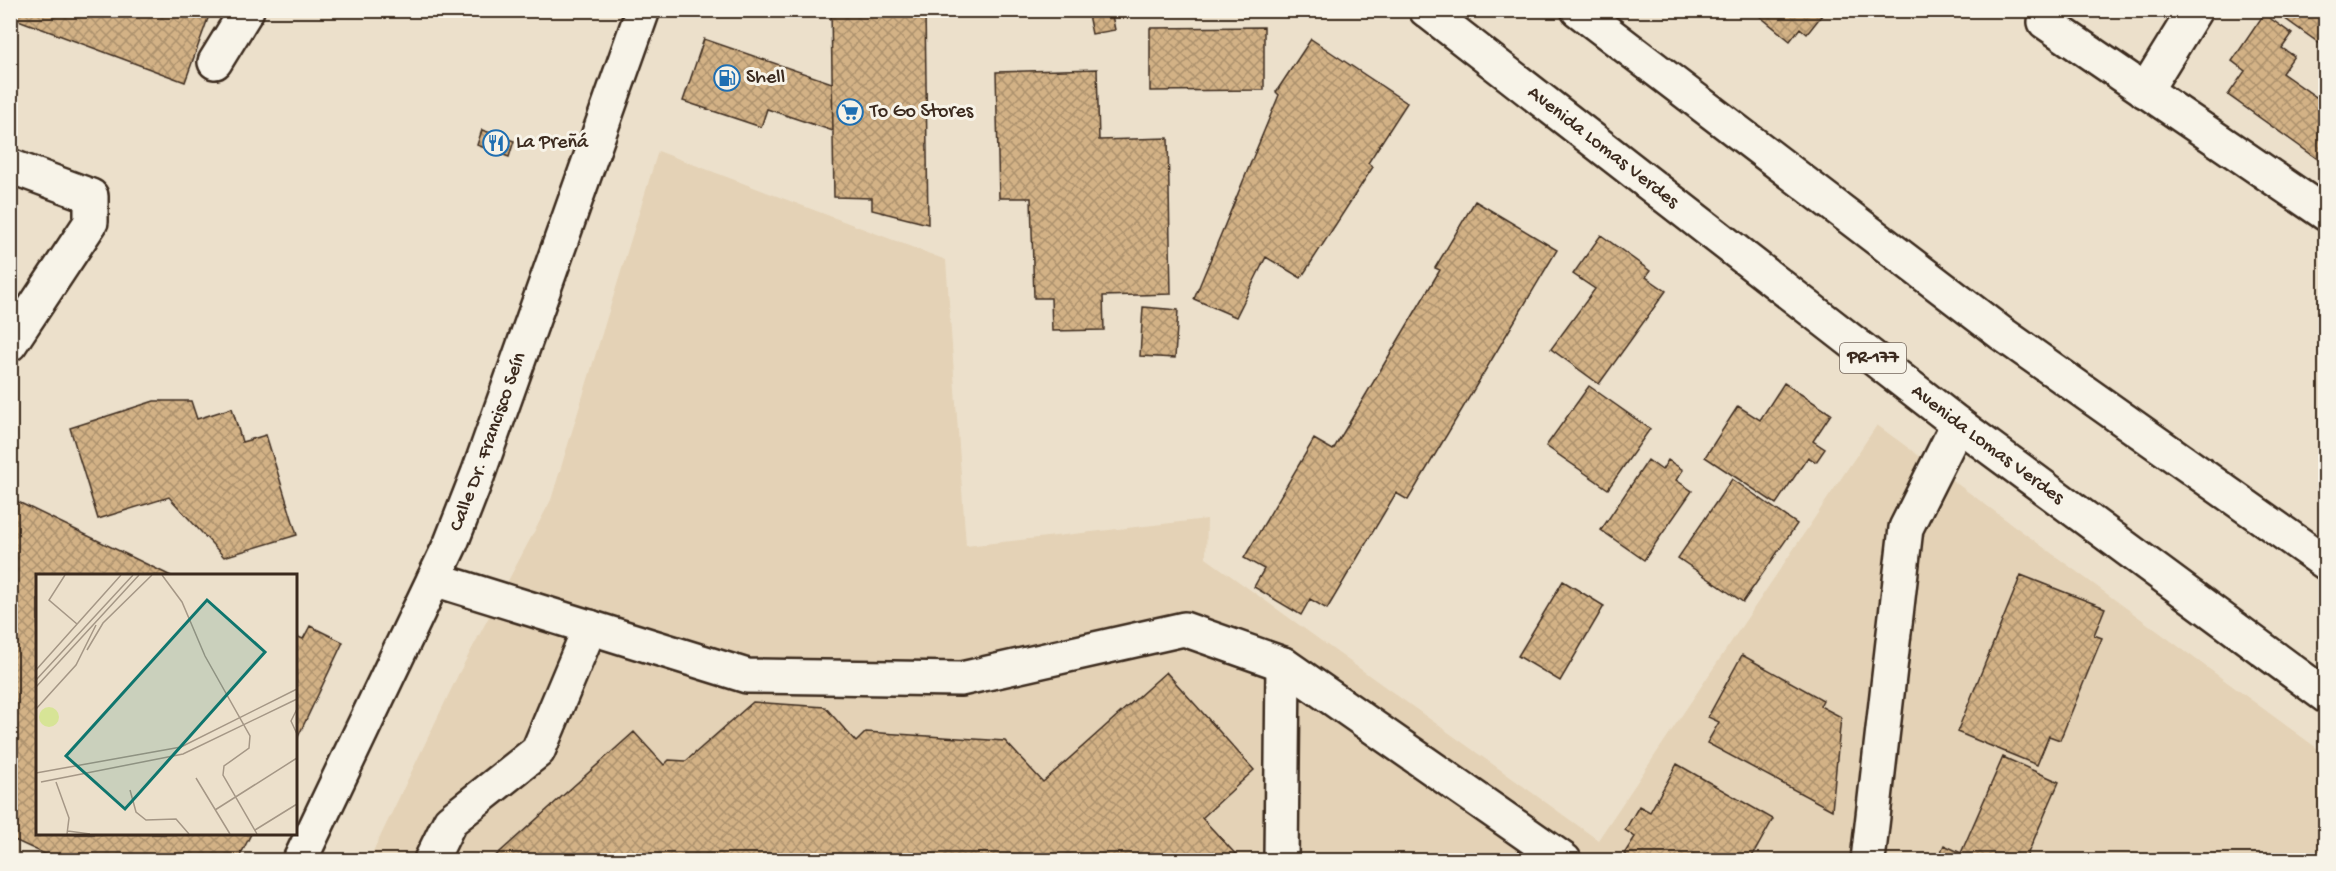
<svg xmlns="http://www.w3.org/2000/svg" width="2336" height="871" font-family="'Gochi Hand',sans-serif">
<defs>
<pattern id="building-cross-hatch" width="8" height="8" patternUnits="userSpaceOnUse" patternTransform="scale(1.5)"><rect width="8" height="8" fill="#d3b286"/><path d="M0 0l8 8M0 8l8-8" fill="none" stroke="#ac916d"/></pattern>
</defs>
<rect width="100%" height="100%" fill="#ece0cb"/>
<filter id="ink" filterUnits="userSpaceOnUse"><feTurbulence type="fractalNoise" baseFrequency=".0167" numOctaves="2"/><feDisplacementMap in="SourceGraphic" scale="12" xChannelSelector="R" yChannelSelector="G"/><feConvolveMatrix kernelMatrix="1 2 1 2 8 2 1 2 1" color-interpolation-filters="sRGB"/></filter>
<g filter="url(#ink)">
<path fill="#e4d2b6" d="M658 151 946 260 966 546 1207 519 1206 558 1598 840 1877 425 2325 754V860H369L459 673 551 500Z"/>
<path fill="url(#building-cross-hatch)" stroke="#3b2a1e" stroke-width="1.5" d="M10 10H211L185 82 10 17Z
M831 10H925L928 224 872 210V198L834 197Z
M1087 10H1111L1115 30 1092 34Z
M1752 10H1826L1807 34 1800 28 1790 41Z
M2289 10H2326V48L2284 18Z
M2264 14 2292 34 2282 48 2294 56 2282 73 2326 104V165L2228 95 2245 71 2232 61Z
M1264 27V90L1150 91V28Z
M704 39 832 83 833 131 767 109 761 127 683 101Z
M1311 39 1407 103 1368 163 1373 167 1301 278 1266 257 1236 317 1194 299 1279 95 1276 92Z
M1097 69 1099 140 1168 138 1171 294 1103 296 1104 330 1052 331 1051 298H1034L1031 198H999L996 72Z
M482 130 514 141 509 157 477 145Z
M1475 201 1557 250 1408 500 1396 493 1327 609 1310 599 1301 615 1254 587 1264 569 1244 558 1314 439 1333 450 1440 270 1435 268Z
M1601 235 1650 271 1646 277 1666 291 1599 384 1551 349 1595 289 1573 274Z
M1143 307 1178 310 1175 358 1140 356Z
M1784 383 1831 414 1813 441 1825 449 1816 462 1808 457 1776 504 1705 457 1738 406 1760 420Z
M1589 386 1650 429 1608 489 1546 446Z
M154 401H191L197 419 232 408 242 442 266 435 297 535 224 557 169 497 98 519 70 428Z
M1648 460 1662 470 1668 460 1683 470 1676 480 1692 491 1644 560 1601 530Z
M1732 479 1797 524 1743 602 1678 558Z
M10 498 171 576H38V834H251L238 860H58L10 838Z
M2021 575 2105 608 2094 635 2102 638 2060 740 2049 736 2037 765 1957 732Z
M1563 581 1604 606 1560 681 1518 656Z
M310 626 343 642 296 741V636L303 639Z
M1742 655 1823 700 1820 706 1841 717 1832 810 1707 743 1719 722 1708 717Z
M1166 672 1254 770 1202 818 1241 860H491L634 732 664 765 669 760 686 761 753 702 825 707 856 742 866 732 1005 741 1043 782Z
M2003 757 2059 782 2025 860H1937L1944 845 1961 853Z
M1677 764 1773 819 1750 860H1635L1624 854 1635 837 1625 830 1639 806 1650 812Z"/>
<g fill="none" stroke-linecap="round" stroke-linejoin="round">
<g stroke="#3b2a1e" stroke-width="38">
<g id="minor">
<path d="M2045 22 2326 214"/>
<path d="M215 62 247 10"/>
<path d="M2145 91 2195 10"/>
<path d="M10 166 91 196V222L10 344"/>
<path d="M434 579 747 676 961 679 1184 629 1283 664 1564 860"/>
<path id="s1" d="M300 860 451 543 478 474 643 10"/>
<path d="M431 860 450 821 538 751 590 627"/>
<path d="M1281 860 1283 664"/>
<path d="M1868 860 1906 528 1958 424"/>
</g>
</g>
<g stroke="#3b2a1e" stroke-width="38">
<g id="major">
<path id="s2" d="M1426 10 1958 424 2326 696"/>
<path d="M1578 10 2001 333 2326 563"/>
</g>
</g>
<use href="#minor" stroke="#f7f3e8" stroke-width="33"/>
<use href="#major" stroke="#f7f3e8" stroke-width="33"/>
</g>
</g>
<defs>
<g id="fuel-ring" transform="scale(1.35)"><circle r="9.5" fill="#f7f3e8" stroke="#1f6fb2" stroke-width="1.5"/><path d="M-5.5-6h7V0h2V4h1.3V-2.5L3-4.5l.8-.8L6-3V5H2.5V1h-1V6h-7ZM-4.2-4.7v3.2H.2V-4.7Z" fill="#1f6fb2"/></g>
<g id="supermarket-ring" transform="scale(1.35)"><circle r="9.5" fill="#f7f3e8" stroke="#1f6fb2" stroke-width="1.5"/><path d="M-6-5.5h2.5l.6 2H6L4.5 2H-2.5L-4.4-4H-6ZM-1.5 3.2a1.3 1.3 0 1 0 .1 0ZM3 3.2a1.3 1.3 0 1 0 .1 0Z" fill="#1f6fb2"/></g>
<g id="restaurant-ring" transform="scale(1.35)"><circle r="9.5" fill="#f7f3e8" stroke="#1f6fb2" stroke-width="1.5"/><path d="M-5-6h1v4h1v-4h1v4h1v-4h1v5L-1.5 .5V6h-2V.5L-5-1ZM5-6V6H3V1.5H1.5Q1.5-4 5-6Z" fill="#1f6fb2"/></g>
</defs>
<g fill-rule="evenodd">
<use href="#fuel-ring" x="727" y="78"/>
<use href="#supermarket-ring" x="850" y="112"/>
<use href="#restaurant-ring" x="496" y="143"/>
</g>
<g text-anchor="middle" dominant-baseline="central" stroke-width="6" stroke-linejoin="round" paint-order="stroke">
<rect fill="#f7f3e8" stroke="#73665b" stroke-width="1.5" x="1840" y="343" width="66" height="30" rx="4.5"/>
<g font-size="18" font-weight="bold" fill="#3b2a1e">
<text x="1873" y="358">PR-177</text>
</g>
<g font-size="20" fill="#3b2a1e" stroke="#f7f3e8" text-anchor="start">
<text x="746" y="78">Shell</text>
<text x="870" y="112">To Go Stores</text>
<text x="516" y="143">La Preñá</text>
</g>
<g font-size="20" fill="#3b2a1e" stroke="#f7f3e8">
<text stroke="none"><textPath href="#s2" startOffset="224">Avenida Lomas Verdes</textPath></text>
<text stroke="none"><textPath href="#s1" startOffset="459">Calle Dr. Francisco Seín</textPath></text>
<text stroke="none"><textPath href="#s2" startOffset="710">Avenida Lomas Verdes</textPath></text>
</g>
</g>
<g transform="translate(36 574)">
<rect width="261" height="261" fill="#ece0cb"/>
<path d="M3 143a10 10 0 1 1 20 0a10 10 0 1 1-20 0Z" fill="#d7e496"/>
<path fill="none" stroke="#a59786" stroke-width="1.5" d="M29 1 13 26 41 50M126 1 146 28 169 82 214 162 213 174 188 192 187 201 221 260M51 76 67 49 116 1M0 96 85 1M0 106 97 1M0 113 103 1M0 135 40 91 60 51M261 135 255 147 261 160M0 199 145 173 261 115M160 204 194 260M5 208 147 180 261 125M20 208 33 244 31 260M94 216 100 238 110 246 140 245 153 260M179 236 261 184M219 256 261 230M32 257 54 260"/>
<path fill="#0f766e" fill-opacity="0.15" stroke="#0f766e" stroke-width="3" d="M171 26 229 78 89 235 30 182Z"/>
<rect width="261" height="261" fill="none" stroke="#3b2a1e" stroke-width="3"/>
</g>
<rect width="2336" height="871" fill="none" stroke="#f7f3e8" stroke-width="36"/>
<rect x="18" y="18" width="2300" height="835" fill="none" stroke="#3b2a1e" stroke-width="2" filter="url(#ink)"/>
</svg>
